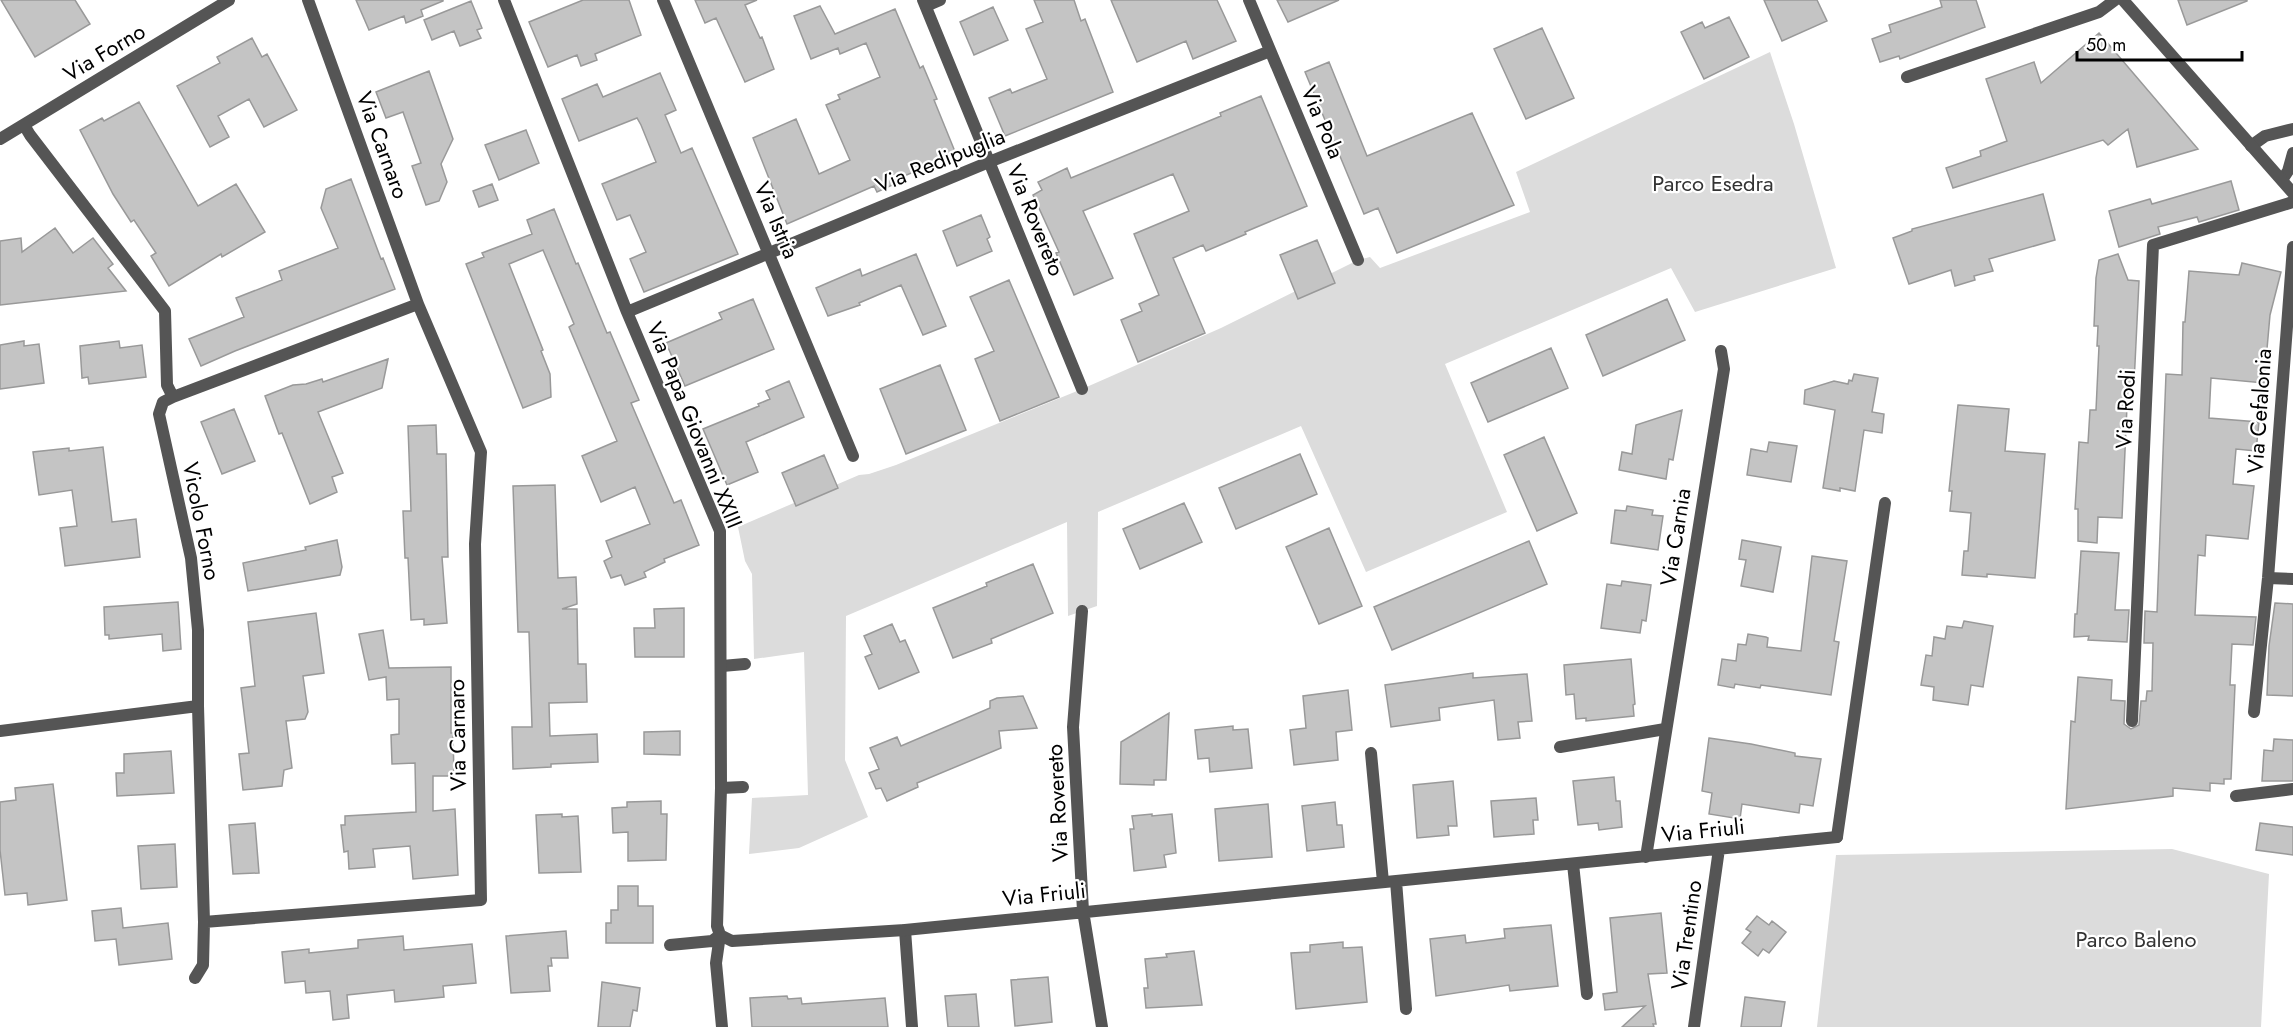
<svg xmlns="http://www.w3.org/2000/svg" width="2293" height="1027" font-family="Jost,sans-serif">
<rect width="100%" height="100%" fill="#fff"/>
<path fill="#dcdcdc" d="M1770 52 1794 124 1836 268 1695 312 1671 268 1445 364 1507 512 1366 572 1301 426 1098 512 1097 606 1068 616 1067 522 846 616 845 760 868 817 799 848 749 854 752 798 808 795 804 652 754 659 752 574 745 561 738 527 859 475 869 474 896 465 1082 389 1221 328 1358 260 1370 257 1380 268 1530 212 1516 172Z
M2172 849 2269 874 2261 1027H1817L1836 855Z"/>
<path fill="#c4c4c4" stroke="#999" stroke-width="1.5" d="M1 0H75L90 24 35 57Z
M356 0H443V1L421 10 423 16 406 23 404 16 369 30Z
M583 0H629L641 35 595 54 597 60 581 66 577 55 548 67 529 22Z
M695 0H757L745 5 760 38 762 37 774 69 745 82 716 18 705 23Z
M1034 0H1074L1081 21 1085 19 1113 92 1005 136 989 98 1010 89 1012 93 1047 79 1026 29 1043 22Z
M1111 0H1217L1236 41 1193 59 1186 41 1137 62Z
M1277 0H1339L1288 22Z
M1764 0H1817L1827 21 1782 41Z
M1940 0H1976L1985 27 1900 59 1899 56 1880 62 1872 39 1891 32 1889 25 1942 7Z
M2178 0H2247V1L2187 25Z
M471 1 482 28 477 30 481 38 460 46 454 31 432 40 424 20Z
M820 6 835 34 895 9 920 68 923 66 937 99 934 100 956 154 897 179 899 182 877 192 874 186 787 224 753 138 796 119 819 174 850 160 826 105 840 99 838 95 880 77 866 43 840 54 838 48 811 59 794 16Z
M993 7 1008 40 974 55 960 22Z
M1729 17 1749 57 1704 79 1681 32 1702 22 1705 28Z
M1542 28 1574 98 1526 119 1494 49Z
M2099 33 2198 149 2137 167 2128 129 2108 145 2103 140 1953 188 1946 168 1981 156 1980 151 2007 141 1986 79 2034 62 2041 83Z
M252 38 262 57 267 54 297 110 264 127 249 99 218 116 229 137 210 147 177 86 220 63 217 57Z
M1329 62 1367 156 1472 113 1514 205 1397 253 1378 208 1364 214 1305 72Z
M429 71 453 139 441 164 447 182 439 201 426 205 412 166 421 163 403 112 386 118 376 92Z
M660 73 676 110 665 115 681 153 692 148 738 254 644 292 630 259 646 252 630 215 617 220 602 184 656 162 641 125 637 118 579 141 562 99 597 84 603 97Z
M1261 96 1307 206 1245 232 1246 234 1206 251 1203 245 1173 258 1205 333 1138 362 1121 320 1142 311 1139 304 1159 295 1134 234 1189 211 1173 174 1083 211 1113 278 1074 295 1056 253 1059 252 1033 195 1042 190 1038 182 1067 168 1071 178 1221 116 1220 113Z
M139 102 198 206 236 184 265 232 222 257 221 254 169 286 151 256 156 253 134 220 131 222 113 194 80 130 102 118 104 121Z
M526 130 539 163 499 180 485 145Z
M351 179 381 259 383 258 395 289 235 351 201 366 189 339 244 317 236 298 282 280 279 271 338 248 321 208 326 189Z
M2231 181 2239 210 2199 222 2197 217 2158 227 2160 234 2119 247 2109 211 2150 199 2152 204Z
M492 184 498 200 479 207 473 191Z
M2043 194 2055 240 1989 259 1993 271 1974 276 1975 280 1955 286 1951 270 1909 284 1893 238 1912 231V229Z
M554 209 576 264 578 263 607 333 610 332 639 400 631 403 674 503 681 500 699 545 664 559 665 562 644 572 646 577 625 585 621 575 611 578 604 561 612 557 606 541 650 524 635 487 601 502 582 456 617 441 569 327 574 324 543 250 509 264 543 350 541 351 550 374 551 397 523 408 466 264 484 257 482 253 532 234 527 220Z
M981 215 990 237 987 239 992 251 957 266 943 231Z
M55 228 73 253 93 238 113 264 108 268 126 291 0 305V241L21 238 22 252Z
M1317 240 1335 283 1298 299 1280 255Z
M916 254 946 326 923 335 901 285 859 303 860 305 828 316 816 288 860 269 862 276Z
M2118 254 2128 280 2139 281 2134 384H2128L2122 518 2098 517 2097 543 2078 541V509H2075L2079 442 2088 443 2090 410H2096L2099 346H2097L2098 326H2094L2096 278 2099 260Z
M2242 263 2281 272 2270 315 2264 383 2211 378 2209 418 2259 422 2256 451 2236 449 2233 484 2254 486 2248 539 2206 535 2205 556 2198 555 2195 615 2256 617 2253 645 2232 644 2230 685H2235L2231 779H2224V784L2210 783V791L2173 788V796L2066 809 2071 721 2075 722 2078 677 2112 680 2111 700 2125 701 2124 724 2131 729 2139 725 2141 701H2146L2147 691H2152L2153 643H2144L2145 611 2157 612 2166 374 2182 375 2183 322H2185L2189 271 2239 275Z
M1009 280 1059 397 1000 421 975 359 994 351 970 297Z
M753 299 774 349 685 386 666 343 722 319 719 313Z
M1667 299 1685 340 1603 376 1586 335Z
M24 341V346L39 344 44 383 0 389V345Z
M119 341 120 348 142 345 146 377 89 384 88 377 82 378 80 346Z
M1551 348 1568 388 1488 422 1471 383Z
M388 359 382 388 318 412 343 473 332 477 337 492 310 504 282 433 279 434 265 396 293 385 306 384 322 379 323 382Z
M940 365 966 430 906 454 880 389Z
M1854 374 1878 378 1872 412 1884 414 1882 433 1864 430 1855 491 1840 488V491L1823 488 1835 410 1804 404 1805 390 1834 381 1848 384 1849 380 1852 381Z
M789 381 804 417 746 442 758 472 727 485 703 429 759 406 758 404 770 399 766 391Z
M1958 405 2009 409 2005 451 2045 454 2035 578 1987 574V577L1962 575 1964 551H1968L1971 513 1950 511 1952 491H1949Z
M234 409 255 461 222 474 201 422Z
M1682 410 1673 460 1669 459 1666 479 1619 470 1622 452 1632 454 1636 425Z
M436 425 437 454H446L448 557H442L447 623 424 625V619L411 620 408 558H405L403 511H411L408 426Z
M1544 437 1577 513 1537 531 1504 455Z
M1769 442 1797 446 1791 482 1747 475 1751 449 1767 452Z
M103 447 112 522 136 519 140 557 65 566 60 528 77 526 72 490 39 495 33 452 69 448V451Z
M1300 454 1317 494 1236 529 1219 488Z
M824 455 838 488 796 506 782 473Z
M555 485 558 578 576 577 577 604 562 609H577L578 664H586L587 702 549 703 550 736 597 734 598 762 551 764V767L513 769 512 727H532L529 632H518L513 486Z
M1184 503 1202 542 1140 569 1123 529Z
M1627 506 1653 510 1652 515 1663 516 1658 550 1611 543 1615 510 1626 511Z
M1329 528 1362 606 1319 624 1286 547Z
M337 540 342 567 340 575 248 591 243 563 306 550 305 547Z
M1742 540 1781 547 1773 592 1741 586 1746 560 1739 559Z
M1529 541 1547 584 1392 650 1374 607Z
M2081 551 2119 553 2115 610H2129L2127 642 2088 640 2089 636 2074 637 2075 614H2077Z
M1812 556 1847 561 1834 641 1839 642 1831 695 1761 685 1760 688 1735 684 1734 688 1718 685 1722 659 1736 661 1738 644 1746 645 1748 634 1766 637 1768 638 1767 647 1801 651Z
M1033 564 1053 613 991 639 992 643 953 658 933 608 987 586 986 583Z
M1622 581 1651 585 1646 621 1642 620 1640 633 1601 628 1607 584 1621 586Z
M178 602 181 649 163 651 162 634 109 639V635H105L104 607Z
M2275 603 2293 604V696L2267 695 2269 646Z
M684 608V657H635L634 628H655L654 609Z
M316 613 324 673 303 676 308 712 305 719 286 721 292 768 284 770 282 786 243 790 239 754 249 753 241 688 255 686 248 622Z
M1964 621 1993 626 1983 687 1971 685 1968 705 1933 700 1934 687 1921 685 1926 655 1932 656 1934 637 1945 639 1947 626 1962 628Z
M892 624 900 642 905 640 919 672 879 689 865 657 872 654 864 636Z
M383 630 389 668 451 667V733H453L454 776H433V811L455 809 458 875 413 879 410 846 373 849 375 867 349 869 348 851 344 852 341 825H345V816L416 812 415 763 392 764 391 735 399 734V699L387 700 386 677 369 680 359 634Z
M1631 659 1635 704 1633 705 1634 716 1586 721V718L1576 719 1574 694 1566 695 1564 665Z
M1473 673V678L1527 674 1532 721 1518 722 1520 738 1498 740 1494 700 1439 708 1440 720 1391 727 1385 685Z
M1348 690 1352 730 1336 732 1338 760 1294 765 1290 730 1306 728 1303 696Z
M1023 696 1037 728 999 731 1001 748 917 783 918 787 887 801 881 788 876 789 869 773 879 769 870 748 897 737 901 746 990 708V701L997 698Z
M1169 713 1166 780H1154V785L1120 784 1121 742Z
M1233 726V730L1248 729 1252 768 1210 772 1209 758 1198 759 1195 730Z
M680 731V755L644 754V732Z
M1709 738 1751 744 1795 753V756L1821 759 1813 806 1800 804 1799 813 1742 804 1740 819 1709 814 1712 793 1702 791Z
M2274 739 2293 740V781H2262L2264 750 2273 751Z
M171 751 174 793 117 796 116 773H124V754Z
M1614 777 1616 801H1620L1622 827 1599 830 1598 823 1578 825 1573 781Z
M1453 781 1457 826H1448L1449 835 1417 838 1413 785Z
M53 784 67 900 28 905 27 893 5 895 0 850V802L16 800 15 788Z
M1536 798 1538 820H1533L1534 834 1494 837 1491 801Z
M661 801V814H667L666 860 628 861V832L613 833 612 808 627 807V802Z
M1335 802 1337 825H1342L1344 847 1307 851 1302 806Z
M1268 804 1272 857 1219 861 1215 809Z
M562 814V817L578 816 581 872 539 873 536 815Z
M1152 814V816L1172 814 1176 853 1164 855 1166 867 1134 871 1130 829H1134L1132 816Z
M255 823 259 873 233 874 229 825Z
M2260 823 2293 827V855L2256 850Z
M175 844 177 887 141 889 138 846Z
M618 886H638V906H653V943H606V923H611V910H618Z
M121 908 123 928 168 923 172 959 119 965 116 939 95 941 92 911Z
M1661 913 1667 973 1648 974 1656 1024H1653L1654 1027H1622L1645 1006 1605 1010 1603 994 1617 992 1610 918Z
M1757 916 1769 925 1772 921 1786 932 1769 953 1763 949 1758 956 1742 943 1751 932 1746 929Z
M1551 925 1558 986 1510 991 1509 985 1436 996 1430 939 1465 935 1466 943 1505 938 1504 929Z
M566 931 568 958H551L552 966H548L550 991 511 993 506 936Z
M403 936 404 950 472 944 476 983 443 986 444 997 395 1002 394 990 347 995 349 1018 333 1020 330 991 306 993 305 981 285 983 282 952 309 949V953L358 948V940Z
M1343 942V948L1362 947 1367 1002 1296 1009 1291 953 1310 952V945Z
M1194 951 1202 1005 1146 1008 1144 988H1148L1145 959 1167 957 1166 954Z
M1048 977 1052 1022 1015 1026 1011 980Z
M602 982 640 988 637 1011 633 1010 630 1027H598Z
M976 994 979 1027H948L945 996Z
M787 996 788 999 801 998 802 1004 885 998 888 1027H752L750 998Z
M1745 997 1785 1002 1781 1027H1741Z"/>
<g fill="none" stroke-linecap="round" stroke-linejoin="round">
<path stroke="#555" stroke-width="12" d="M926 6 940 0
M1907 77 2099 12 2115 0
M722 666 745 664
M721 788 743 787
M2236 796 2293 789
M1837 837 1885 503
M905 930 912 1027"/>
<path stroke="#555" stroke-width="12" d="M504 0 627 312 720 531 721 788 717 926 720 935 732 941 905 930 1837 837
M663 0 853 456
M923 0 1082 389
M1249 0 1358 260
M24 125 30 135 165 311 167 385 173 397
M0 139 229 0
M2251 146 2265 136 2293 129
M2282 180 2288 171 2293 153
M627 312 989 162 1270 51
M2268 578 2293 579
M1082 611 1073 727 1083 911 1102 1027
M2254 712 2268 578 2293 247
M2132 721 2153 245 2293 202
M0 731 198 706
M1560 747 1665 729
M1371 753 1383 882
M1646 857 1724 369 1721 351
M1573 864 1587 994
M1396 881 1406 1009
M204 922 481 900 475 544 481 452 418 304 308 0
M720 935 716 963 722 1027
M670 945 712 941 720 935
M195 978 203 965 204 922 198 706V630L191 558 159 414 163 402 173 397 418 304
M1694 1027 1719 849"/>
<path stroke="#555" stroke-width="12" d="M2123 0 2293 193"/>
</g>
<g text-anchor="middle" dominant-baseline="central" stroke-width="4.5" stroke-linejoin="round" paint-order="stroke">
<g font-size="22" fill="#000" stroke="#fff">
<text transform="translate(104 52) rotate(-31)">Via Forno</text>
<text transform="translate(1323 122) rotate(67)">Via Pola</text>
<text transform="translate(383 145) rotate(70)">Via Carnaro</text>
<text transform="translate(940 160) rotate(-22)">Via Redipuglia</text>
<text transform="translate(777 220) rotate(67)">Via Istria</text>
<text transform="translate(1036 220) rotate(68)">Via Rovereto</text>
<text transform="translate(2125 409) rotate(-87)">Via Rodi</text>
<text transform="translate(2259 411) rotate(-86)">Via Cefalonia</text>
<text transform="translate(695 425) rotate(68)">Via Papa Giovanni XXIII</text>
<text transform="translate(202 521) rotate(79)">Vicolo Forno</text>
<text transform="translate(1675 537) rotate(-81)">Via Carnia</text>
<text transform="translate(457 735) rotate(-91)">Via Carnaro</text>
<text transform="translate(1057 803) rotate(-93)">Via Rovereto</text>
<text transform="translate(1703 830) rotate(-6)">Via Friuli</text>
<text transform="translate(1044 894) rotate(-6)">Via Friuli</text>
<text transform="translate(1686 935) rotate(-82)">Via Trentino</text>
</g>
<g font-size="22" fill="#333" stroke="#fff">
<text x="1713" y="183">Parco Esedra</text>
<text x="2136" y="939">Parco Baleno</text>
</g>
</g>
<path d="M2077 51v9h165v-9" fill="none" stroke="#000000" stroke-width="3"/>
<text x="2086" y="51" font-size="18" fill="#000000" stroke="#ffffff" stroke-width="4.5" paint-order="stroke">50 m</text>
</svg>
